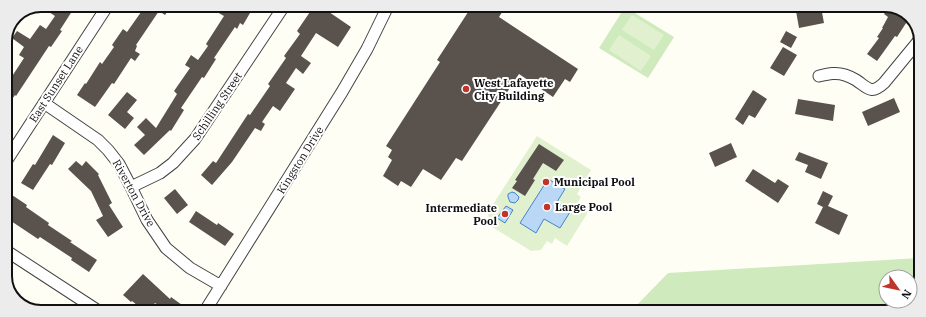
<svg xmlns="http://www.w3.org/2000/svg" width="926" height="317" font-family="'IBM Plex Serif',serif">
<rect width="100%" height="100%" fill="#fffef5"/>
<path fill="#cfeabd" d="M625 7 674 37 648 78 599 48Z
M919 258V287L910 300V277H886V301H909L907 305 885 312 631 311 668 273Z"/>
<path fill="#e1f1cf" d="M632 15 664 35 654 50 622 30Z
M619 35 651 56 641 71 609 50Z
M537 136 591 170 577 194 581 197 578 202 590 209 567 246 555 238 552 244 547 241 541 250 531 251 489 225 488 212Z"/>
<path fill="#bad8f6" stroke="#4184cc" d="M548 179 565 189 557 202 570 212 560 228 544 219 536 233 520 223Z
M512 192 515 193 519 197 518 200 515 203 510 202 508 197V194Z
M506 206 513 210 505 223 497 218Z"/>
<path fill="#5a534d" d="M41 5H76L60 30 62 31 51 47 49 46 16 96 15 95 5 109V87L24 58 19 55 24 47 12 38 17 31 30 39 40 25 46 29 55 16 40 6Z
M146 5H172L165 15 159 11 136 45 137 46 135 51 140 54 135 61 131 58 114 84 112 83 95 107 77 95 85 83 86 84 100 62 102 64 114 47 112 45 123 29 127 32Z
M221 5H228L233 8 235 5H237L250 13 243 25 240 23 237 29 235 27 214 58 216 59 204 78 202 77 181 108 184 110 171 131 170 130 144 155 134 145 145 135 137 127 146 118 156 128 177 94 174 91 190 68 185 65 191 55 198 60 208 46 206 44 224 16 217 12Z
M314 6H334L329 12 351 27 338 47 316 33 301 56 311 63 303 74 296 68 286 83 295 89 280 111 273 106 262 122 265 124 261 131 255 128 232 162 212 185 201 175 213 161 216 163 248 114 250 115 270 86 268 84 286 58 284 56 300 34 297 31Z
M472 6H506L499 17 578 69 570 82 565 79 553 97 519 74 462 161 456 158 441 180 423 169 411 187 401 181 398 186 383 176 392 160 388 157 392 150 386 146 440 62 437 60Z
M821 7 824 23 799 28 796 11Z
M889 7H896L910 17 897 37 895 36 877 61 867 54 879 38 877 37 883 28H882L888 17 884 14Z
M786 31 797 37 791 48 780 42Z
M783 47 797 55 784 76 770 68Z
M753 90 767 99 755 118 749 115 743 125 735 119Z
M127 92 137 100 127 112 134 118 125 129 108 115Z
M894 98 900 112 868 126 862 112Z
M798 99 835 105 833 121 795 114Z
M53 135 65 143 52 165 50 164 33 190 21 183 33 164 35 165Z
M731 143 737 157 715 167 709 153Z
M539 144 564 160 556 171 543 163 533 179 535 180 525 196 512 188 517 181 515 180Z
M799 152 828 163 821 179 805 172 808 165 795 160Z
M76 161 82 166 86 161 99 174 98 175 112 203 109 205 123 227 108 237 96 220 103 216 91 191 68 169Z
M753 169 775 183 778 179 789 186 778 203 745 181Z
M175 189 188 205 177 214 164 198Z
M823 191 833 196 828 206 848 215 839 235 815 223 823 207 817 204Z
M12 195 27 205 26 207 49 223 48 225 72 241 70 242 97 260 89 272 71 260 72 258 40 237 38 239 5 217V205Z
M196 211 217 225 218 223 234 234 225 246 189 222Z
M143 274 170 299 171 297 189 310H165L155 303 149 310H143L132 301 131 302 123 295Z"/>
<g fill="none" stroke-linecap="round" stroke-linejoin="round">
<g stroke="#444" stroke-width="13">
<path id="minor" d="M819 76C828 74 836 72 845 75 848 76 853 78 856 80 868 88 871 95 884 83L921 38
M44 103 98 140 108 150 119 164 131 187 147 220 166 248 190 268 221 286
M5 163 108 5
M131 187 160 173 173 163 195 139 284 6
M5 250 97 310
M205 311 342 92 367 49 388 6"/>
</g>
<use href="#minor" stroke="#fff" stroke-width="11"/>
</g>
<g fill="#c13429" stroke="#fff" stroke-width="1.5">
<circle cx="466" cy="89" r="4"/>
<circle cx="546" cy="182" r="4"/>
<circle cx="547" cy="207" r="4"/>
<circle cx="505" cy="214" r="4"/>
</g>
<g text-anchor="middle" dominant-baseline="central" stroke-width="4" stroke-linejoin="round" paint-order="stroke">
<g font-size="11" font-weight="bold" fill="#111" stroke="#fff" text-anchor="start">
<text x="474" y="83">West Lafayette<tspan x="474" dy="13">City Building</tspan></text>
<text x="554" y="182">Municipal Pool</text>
<text x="555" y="207">Large Pool</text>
<text x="497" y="208" text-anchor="end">Intermediate<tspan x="497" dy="13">Pool</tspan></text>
</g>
<g font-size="11" fill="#111" stroke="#fff">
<text transform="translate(56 84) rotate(-57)">East Sunset Lane</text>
<text transform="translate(217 106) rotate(-56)">Schilling Street</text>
<text transform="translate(300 160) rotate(-58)">Kingston Drive</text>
<text transform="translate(134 193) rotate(61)">Riverton Drive</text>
</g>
</g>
<path d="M0 0H926V317H0ZM41 12H885A29 29 0 0 1 914 41V276A29 29 0 0 1 885 305H41A29 29 0 0 1 12 276V41A29 29 0 0 1 41 12Z" fill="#ececec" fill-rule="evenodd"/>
<path fill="none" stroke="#111" stroke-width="2" d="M41 12H885A29 29 0 0 1 914 41V276A29 29 0 0 1 885 305H41A29 29 0 0 1 12 276V41A29 29 0 0 1 41 12Z"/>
<g transform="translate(898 289) rotate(123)"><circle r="19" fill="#ffffff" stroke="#a0a0a0"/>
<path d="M0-3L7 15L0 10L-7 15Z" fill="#c13429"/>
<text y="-6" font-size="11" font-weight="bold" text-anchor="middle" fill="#111111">N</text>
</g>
</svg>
